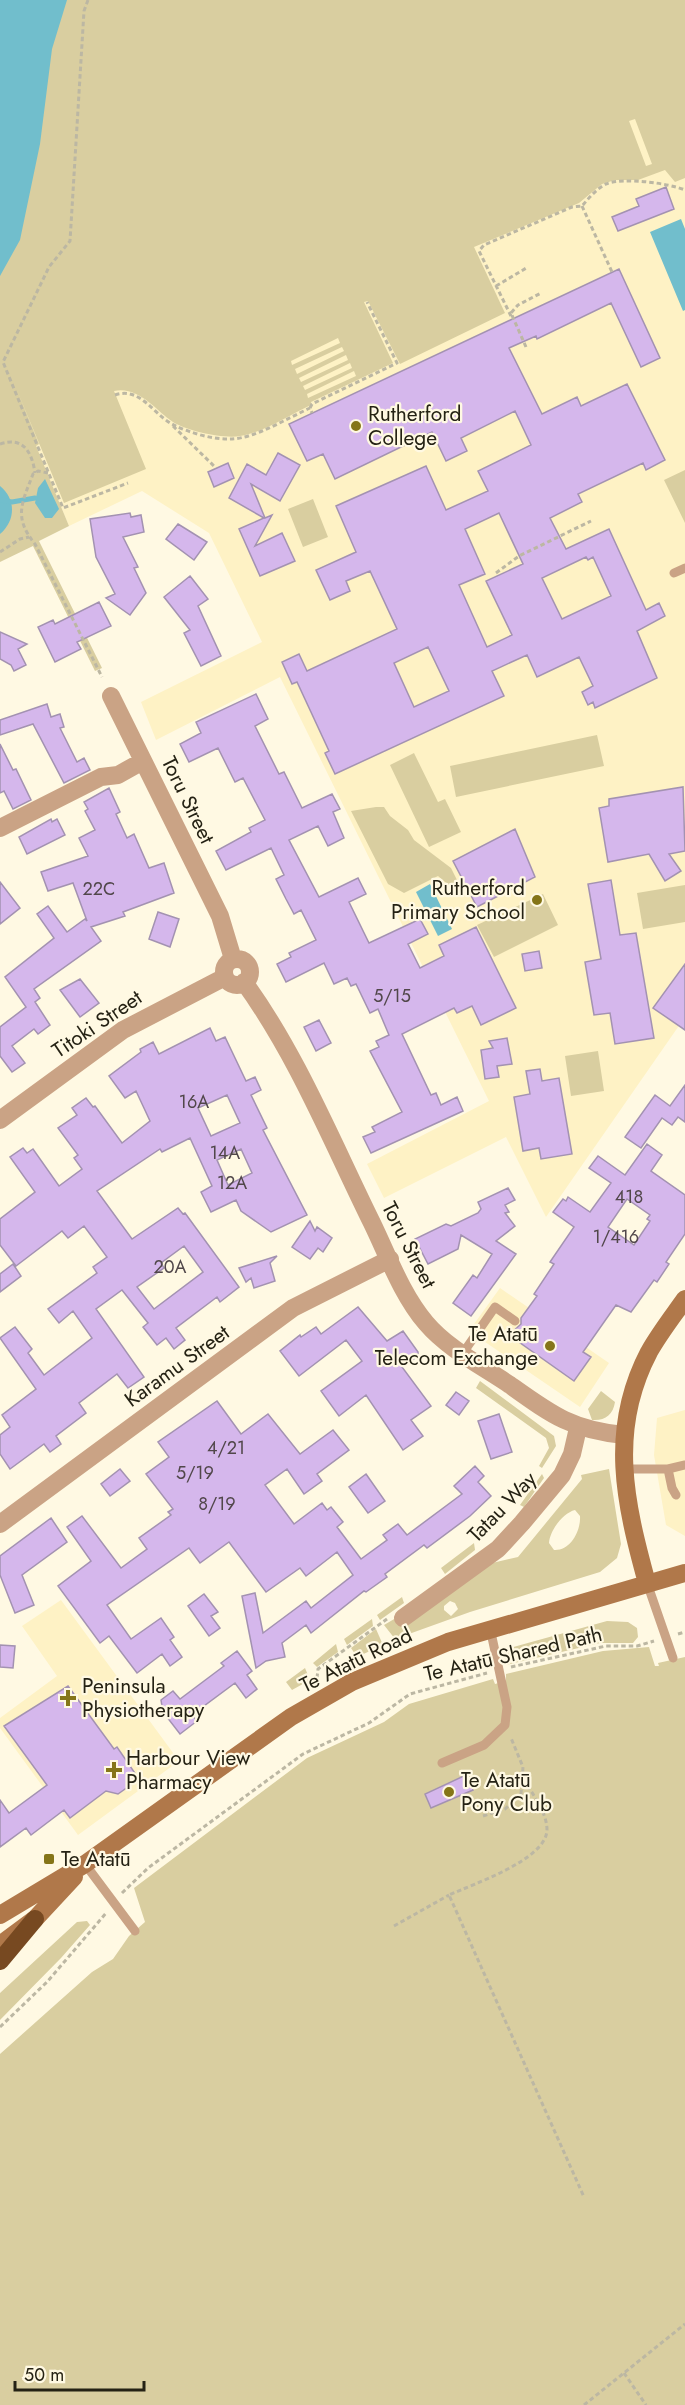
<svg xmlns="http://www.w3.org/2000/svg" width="685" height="2405" font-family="Jost,sans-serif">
<rect width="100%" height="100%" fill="#fff9e3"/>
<path fill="#fef2c5" d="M685 0V1017L546 1217 506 1137 384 1198 367 1164 489 1101 280 677 156 740 141 702 262 642 209 533 142 491 69 526 0 362 62 242 78 13 66 9Z
M500 1288 609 1363 580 1407 469 1331Z
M685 1410V1536L666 1525 654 1455 657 1418Z
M61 1600 179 1761 78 1835 0 1728V1718L57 1676 22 1626Z"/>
<path fill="#d9cea0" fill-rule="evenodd" d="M0 0H685V178L675 182 665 170 638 180H615L602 184 579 203 474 247 505 313 400 364 368 301 364 302 393 363 311 402V405C289 415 265 432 240 436 224 439 187 431 173 422 155 410 139 386 114 391L146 469 64 503 16 388 39 444 36 446 69 526 39 541 102 668 95 671 33 546 0 562ZM635 119 652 164 646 166 629 121ZM338 338 340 343 292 365 291 361ZM342 347 344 351 297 374 295 369ZM346 355 348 360 301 382 299 378ZM350 363 352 368 305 390 303 386ZM354 371 356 376 308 398 307 394Z
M685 470V523L664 480Z
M313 499 328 537 303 547 288 509Z
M597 735 604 766 456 797 450 766Z
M414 753 438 802 445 799 461 832 429 847 390 765Z
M376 807H384L390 816 408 830 414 840 451 868 461 888 451 887 438 876 404 893 388 884 351 811Z
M685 885V922L643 929 637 893Z
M543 894 558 925 494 957 477 925Z
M598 1051 604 1091 571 1096 565 1056Z
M480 1381 554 1436 556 1446 542 1468 539 1466 549 1448 546 1438 476 1388Z
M601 1391 615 1402C613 1415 605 1421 592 1420L588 1409Z
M609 1469 621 1544 617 1558 600 1572 470 1612 395 1639 384 1625 488 1564 518 1557 582 1479 581 1475ZM575 1510 580 1516C581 1530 571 1551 554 1550L549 1543C550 1530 563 1513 575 1510ZM450 1601 455 1603 458 1609 451 1616 444 1610V1606Z
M542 1474 544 1478 524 1507 520 1505Z
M474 1543 475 1550 445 1574 441 1568Z
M402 1597 404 1603 380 1620 377 1615Z
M372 1619 373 1626 347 1645 344 1639Z
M607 1621 628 1622 637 1628 638 1637 633 1643H600L506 1665 503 1650Z
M376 1629 383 1645 357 1657 351 1648Z
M336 1644 338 1652 317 1667 313 1663Z
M649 1647 655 1666H659L658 1663 685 1657V2405H0V2054L92 1972 113 1959 129 1936 145 1922 134 1888 307 1758 384 1722 409 1704 493 1679 495 1684 506 1681V1674L603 1651Z
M305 1668 310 1680 292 1690 286 1682Z
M87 1921 90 1925 61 1958 0 2020V1993L77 1922Z"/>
<path fill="#71becc" d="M0 0H67L52 49 40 144 20 240 0 276Z
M681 219 685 229V310L683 311 650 232Z
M45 479 59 509 52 518H45L35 503 38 488Z
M0 486C16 499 16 520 0 534Z
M430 884 452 929 438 936 416 892Z"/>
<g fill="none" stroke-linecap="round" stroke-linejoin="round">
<path stroke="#71becc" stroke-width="5" d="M0 500 12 502 35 498"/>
</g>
<path fill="#d5b7ec" stroke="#a392b1" stroke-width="1.5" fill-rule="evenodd" d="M666 187 674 209 618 231 612 217 639 206 636 199Z
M619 269 660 358 641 367 611 303 537 339 536 336 509 348 542 414 577 397 581 406 627 384 665 460 646 470 643 463 578 494 582 502 550 518 566 549 609 529 646 610 659 603 665 616 637 631 657 678 595 708 593 702 588 705 582 692 593 686 579 657 537 677 527 655 492 671 504 696 335 774 325 753 329 751 297 682 292 684 282 662 299 654 307 671 397 629 370 571 346 581 350 591 330 600 316 570 356 552 336 506 426 466 446 510 488 491 478 471 531 445 515 411 461 438 467 451 446 461 432 432 335 479 323 454 307 461 289 424ZM499 513 523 564 486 581 512 635 487 647 459 585 485 574 465 529ZM586 557 588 560 593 557 611 596 562 619 542 578ZM428 647 449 691 414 707 394 663Z
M278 453 300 465 280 501 251 484 265 518 272 515 255 546 282 533 295 561 260 576 239 529 264 518 229 498 247 464 266 475Z
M228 463 234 478 214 487 208 472Z
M130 513 131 517 141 515 144 532 123 537 138 567 134 568 146 593 130 615 106 598 115 594 96 557 90 519Z
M178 524 207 542 194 560 166 539Z
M190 576 208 599 198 606 221 656 201 666 184 633 190 630 164 597Z
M99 602 111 626 77 642 81 649 55 662 38 627 53 620 55 624Z
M0 632 27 644 18 649 26 665 14 671 11 665 0 659Z
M256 694 268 719 255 726 279 774 284 772 302 808 332 794 340 809 333 812 344 838 328 846 318 826 289 840 319 897 358 878 366 894 349 902 369 943 420 919 428 934 408 944 420 968 444 956 439 945 476 927 516 1008 481 1025 472 1006 457 1013 454 1008 402 1034 431 1095 436 1093 441 1105 457 1097 463 1111 371 1153 363 1137 375 1132 372 1127 402 1112 370 1051 379 1047 376 1041 389 1035 378 1009 370 1013 356 984 351 986 347 978 334 984 324 963 286 982 277 964 291 957 289 953 316 940 301 910 294 914 286 899 276 879 284 875 271 848 226 870 216 851 251 832 249 828 265 820 243 778 235 782 218 748 189 762 180 744 201 733 196 722Z
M47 704 51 717 60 714 64 727 60 728 77 762 84 758 90 770 64 783 33 724 0 735V720Z
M0 744 13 770 16 769 31 800 13 809 4 791 0 793Z
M683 787 685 851 669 854 681 871 665 881 649 854 608 862 599 808 609 806V799Z
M109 788 120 812 116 814 127 838 134 834 149 868 164 863 174 893 123 912 125 916 91 927 101 941 34 989 40 998 35 1002 50 1025 38 1034 34 1029 12 1046 25 1063 12 1072 0 1056V1027L26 1007 5 977 54 938 37 914 48 906 67 932 85 919 87 921 73 883 48 891 41 872 88 856 79 838 95 830 85 811 88 809 84 802Z
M51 819 52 822 57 819 65 835 27 854 19 837Z
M515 829 535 877 477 907 453 861Z
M611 880 620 935 636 933 654 1038 615 1044 610 1013 594 1015 585 962 601 959 588 884Z
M0 882 20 908 0 924Z
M158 912 179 919 170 947 149 939Z
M539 951 542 968 525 971 522 954Z
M685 964V1030L653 1008Z
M80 979 99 1003 80 1017 60 990Z
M319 1020 331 1043 316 1051 304 1027Z
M210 1028 216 1041 225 1037 246 1081 255 1077 261 1090 251 1095 267 1128 263 1130 307 1215 271 1232 241 1211 236 1200 211 1212 201 1192 212 1186 190 1138 162 1152 160 1149 97 1191 132 1239 178 1208 183 1214 185 1213 239 1287 220 1302 217 1297 176 1328 185 1340 174 1349 166 1338 157 1345 143 1327 148 1323 122 1290 96 1309 144 1377 128 1388 117 1374 79 1403 86 1413 56 1436 61 1444 50 1452 44 1444 10 1469 0 1454V1435L10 1427 2 1415 36 1389 0 1338 15 1327 32 1349 28 1353 44 1375 92 1338 73 1311 59 1323 48 1309 97 1273 93 1267 107 1257 84 1226 68 1238 62 1231 16 1266 0 1245V1219L35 1192 10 1157 23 1148 27 1153 33 1149 59 1186 82 1169 74 1158 78 1155 58 1128 77 1115 72 1108 86 1098 93 1107 95 1106 122 1143 150 1121 136 1091 125 1098 109 1076 141 1052 140 1049 153 1042 159 1054ZM227 1095 240 1123 211 1136 198 1108ZM241 1149 252 1173 228 1185 217 1160ZM184 1246 203 1272 154 1309 137 1287 164 1268 161 1263Z
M507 1038 512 1064 497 1066 499 1077 485 1079 481 1050 493 1048 489 1041Z
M540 1069 542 1081 559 1078 572 1154 541 1159 539 1148 523 1151 514 1097 530 1094 526 1071Z
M685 1085V1122L678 1117 672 1125 662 1118 641 1148 625 1137 655 1095 670 1106Z
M647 1144 662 1155 651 1171 685 1195V1234L666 1262 669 1264 657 1282 654 1280 631 1312 616 1305 583 1352 591 1357 574 1381 509 1335 521 1324V1318L537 1296 534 1294 554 1264 550 1262 574 1227 553 1212 563 1199 566 1201 568 1197 590 1212 611 1183 589 1168 598 1156 625 1175ZM627 1199 650 1215 647 1219 650 1221 634 1245 608 1227Z
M508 1188 515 1200 505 1205 509 1212 505 1213 515 1226 496 1241 516 1254 471 1316 453 1303 473 1275 477 1278 492 1254 461 1235 458 1249 428 1264 415 1239 446 1224 451 1226 478 1213 481 1209 478 1202Z
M310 1221 315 1231 317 1227 332 1238 323 1252 318 1248 310 1259 292 1247Z
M277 1256 270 1263 275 1281 254 1288 251 1278 246 1282 239 1268Z
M13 1264 21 1276 0 1292V1274Z
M358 1307 387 1341 403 1331 418 1352V1356L402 1367 431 1406 411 1420 423 1436 403 1450 366 1395 339 1416 321 1391 362 1361 346 1340 299 1376 280 1351 300 1335 301 1337 316 1327 321 1334Z
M456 1392 469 1401 459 1415 446 1405Z
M217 1401 241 1434 268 1414 300 1454 333 1430 349 1450 317 1474 322 1481 304 1494 287 1469 265 1485 294 1524 322 1503 327 1510 331 1507 343 1522 337 1527 361 1559 387 1540 383 1535 398 1524 407 1535 462 1494 454 1486 475 1466 484 1476 478 1482 491 1496 470 1516 427 1548 424 1545 385 1574 387 1577 366 1592 364 1591 311 1633 306 1625 282 1643 285 1657 266 1661 256 1668 242 1596 255 1593 263 1633 306 1601 311 1608 353 1575 337 1552 306 1576 300 1568 266 1592 229 1542 200 1563 189 1548 107 1605 131 1639 161 1618 174 1637 170 1640 182 1657 170 1666 162 1654 137 1673 109 1636 100 1643 58 1586 91 1561 67 1527 82 1516 121 1568 147 1549 139 1538 171 1515 168 1512 173 1509 146 1474 169 1457 158 1442Z
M499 1414 512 1452 491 1459 478 1421Z
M120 1469 130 1481 110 1496 101 1484Z
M366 1474 385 1501 368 1513 349 1487Z
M51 1518 67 1542 22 1575 34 1605 15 1613 0 1575V1556Z
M204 1594 218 1612 211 1616 220 1628 209 1636 188 1606Z
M0 1645 15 1646 13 1668 0 1667Z
M237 1651 252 1671 247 1675 257 1689 246 1698 235 1683 192 1715 197 1721 180 1734 163 1712 161 1700 173 1691 180 1699 224 1666 221 1663Z
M68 1686 114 1749 117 1747 139 1779 118 1794 106 1791 70 1818 64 1810 31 1835 26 1828 0 1847V1800L9 1813 47 1785 4 1726Z
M466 1775 473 1790 431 1808 425 1794Z"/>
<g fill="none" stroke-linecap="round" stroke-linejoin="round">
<path stroke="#bcb7a3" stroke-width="3" stroke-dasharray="4.5 3" stroke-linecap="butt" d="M88 0 84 11 70 241 49 267 3 362 63 508 128 483
M582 206 612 272
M496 286 528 267
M511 316 479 251 484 245 572 207 582 206C589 198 596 189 606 184 623 177 668 183 685 190
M526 347 511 313 518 305 541 293
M115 395C141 386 154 416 174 425 190 433 214 440 232 439 255 438 288 418 310 408L312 413
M310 408 312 404 397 363 367 302
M173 426 216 468
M0 444C23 436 32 452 35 473
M48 473 38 471 33 474C22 503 13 517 35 544L102 677
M0 552 20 539 29 537
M496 573 519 556 591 521
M678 1634 685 1632
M511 1667 606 1646H637L654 1641
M317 1678 318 1669 387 1619
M524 1779C532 1794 547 1812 547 1830 546 1860 473 1884 449 1895L584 2197
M483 1816 505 1809 521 1794 523 1767 511 1738
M122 1893 148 1868 303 1754 369 1723 410 1694 487 1673
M394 1926 449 1895
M0 2027 47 1982 107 1912
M624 2373 646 2405
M584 2405 685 2324"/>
<path stroke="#caa385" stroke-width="9" d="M674 573 685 568
M463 1353 495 1307 515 1321
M623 1469H668L685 1465
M668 1469 672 1488 676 1495
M647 1583 673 1658
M442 1763 484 1745 505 1725 507 1707 490 1628
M85 1864 135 1931"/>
<path stroke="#caa385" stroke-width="18" d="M111 696 220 916 233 959
M0 828 101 777 118 775 143 761
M224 972a13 13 0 1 1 26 0a13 13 0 1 1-26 0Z
M244 982C297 1055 332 1142 372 1223 388 1256 402 1295 426 1323 448 1349 482 1366 510 1385 552 1415 572 1430 624 1435
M0 1120 123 1030 225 977
M0 1524 293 1308 390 1259
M403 1618 498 1549 522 1523 562 1475 572 1454 578 1428"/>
<path stroke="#b0784a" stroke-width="18" d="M647 1583C625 1503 608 1430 649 1352 659 1334 673 1316 685 1299
M0 1915 85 1864 291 1717 352 1682 448 1642 685 1573
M0 1945 35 1919 74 1877"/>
<path stroke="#774921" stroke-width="18" d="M0 1961 35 1919"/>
</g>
<g fill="#857518" stroke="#fff9e3" stroke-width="2">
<circle cx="356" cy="426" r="6"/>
<circle cx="537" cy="900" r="6"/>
<circle cx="550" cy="1346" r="6"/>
<path d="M65 1689h6v6h6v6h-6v6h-6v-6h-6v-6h6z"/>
<path d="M111 1761h6v6h6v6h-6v6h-6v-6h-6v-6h6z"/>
<circle cx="449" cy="1792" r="6"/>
<rect x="43" y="1853" width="12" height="12" rx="3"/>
</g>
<g text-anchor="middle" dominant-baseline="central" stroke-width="4.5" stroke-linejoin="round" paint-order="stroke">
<g font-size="18" fill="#51474a">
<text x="99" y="889">22C</text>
<text x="392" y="996">5/15</text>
<text x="194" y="1102">16A</text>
<text x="225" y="1153">14A</text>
<text x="232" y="1183">12A</text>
<text x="629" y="1197">418</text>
<text x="616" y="1237">1/416</text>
<text x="170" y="1267">20A</text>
<text x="226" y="1448">4/21</text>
<text x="195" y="1473">5/19</text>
<text x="217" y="1504">8/19</text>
</g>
<g font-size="21" fill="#252214" stroke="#fff9e3" text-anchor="start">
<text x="368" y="414">Rutherford<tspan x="368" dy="24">College</tspan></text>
<text x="525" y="888" text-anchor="end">Rutherford<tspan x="525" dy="24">Primary School</tspan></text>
<text x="538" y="1334" text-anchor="end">Te Atatū<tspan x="538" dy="24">Telecom Exchange</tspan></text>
<text x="82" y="1686">Peninsula<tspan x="82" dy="24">Physiotherapy</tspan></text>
<text x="126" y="1758">Harbour View<tspan x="126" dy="24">Pharmacy</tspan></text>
<text x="461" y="1780">Te Atatū<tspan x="461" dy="24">Pony Club</tspan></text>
<text x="61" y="1859">Te Atatū</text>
</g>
<g font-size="21" fill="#252214" stroke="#fff9e3">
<text transform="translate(188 800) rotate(64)">Toru Street</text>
<text transform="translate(97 1024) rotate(-34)">Titoki Street</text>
<text transform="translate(409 1245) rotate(63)">Toru Street</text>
<text transform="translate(177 1366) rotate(-36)">Karamu Street</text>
<text transform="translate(502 1507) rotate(-46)">Tatau Way</text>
<text transform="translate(513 1654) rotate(-13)">Te Atatū Shared Path</text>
<text transform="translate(356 1660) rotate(-26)">Te Atatū Road</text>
</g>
</g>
<path d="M15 2381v9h129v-9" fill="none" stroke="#252214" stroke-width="3"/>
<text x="24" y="2381" font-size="18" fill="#252214" stroke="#fff9e3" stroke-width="4.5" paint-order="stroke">50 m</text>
</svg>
